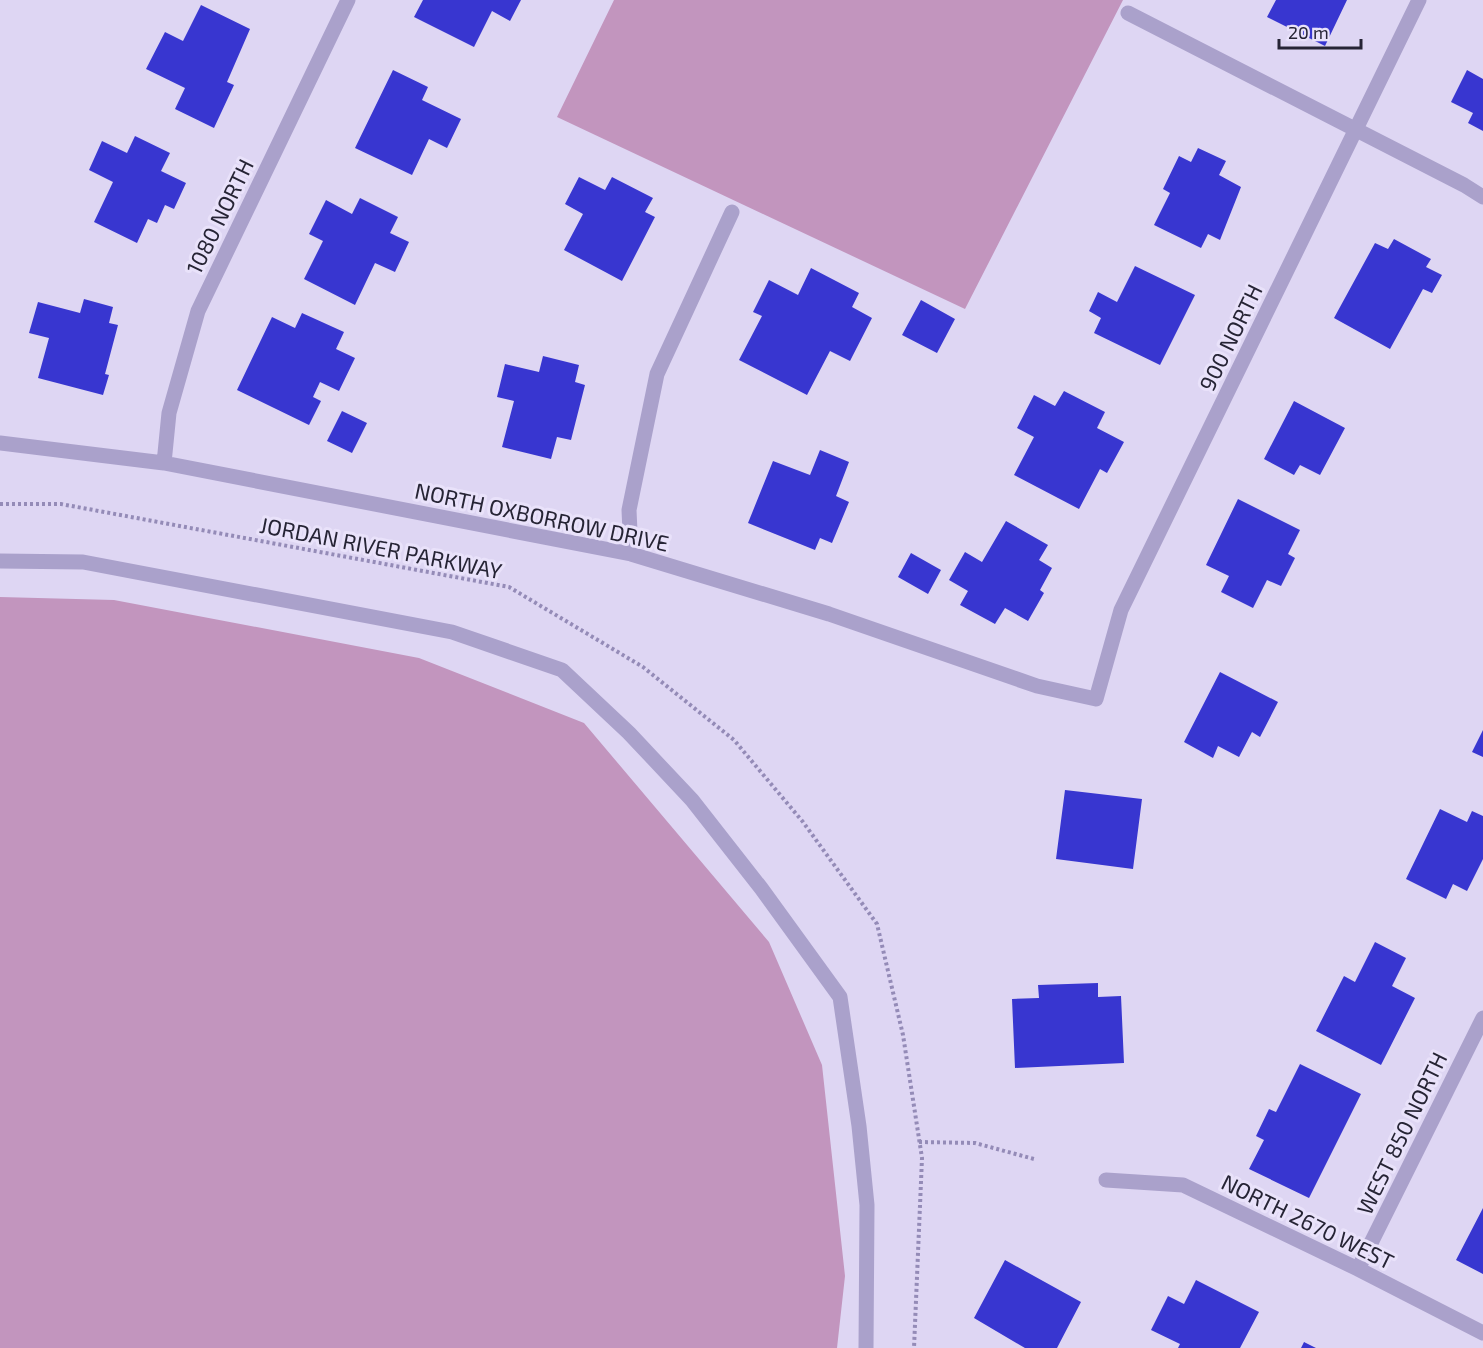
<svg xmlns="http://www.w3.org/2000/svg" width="1483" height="1348" font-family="'Exo 2',sans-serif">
<rect width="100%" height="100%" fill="#ded6f3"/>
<path fill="#c295be" d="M614 0H1123L965 309 557 117Z
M0 597 114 600 419 658 584 723 769 942 822 1065 845 1276 837 1348H0Z"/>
<path fill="#3836d0" d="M423 0H521L510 21 492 11 474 47 414 17Z
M1276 0H1347L1325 46 1267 17Z
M201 5 250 29 227 82 234 85 214 128 175 109 185 88 146 69 165 32 183 41Z
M393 70 428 87 422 100 461 119 447 148 429 139 412 175 355 148Z
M1467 70 1483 79V131L1468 123 1473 113 1451 102Z
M135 136 170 153 161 171 186 183 174 209 165 205 157 223 148 219 137 243 94 222 113 182 89 170 102 141 127 153Z
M1198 148 1226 161 1219 175 1241 187 1220 240 1208 234 1201 248 1154 225 1170 193 1163 189 1179 156 1191 162Z
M579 177 605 190 612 177 653 198 645 212 655 217 622 281 564 250 583 214 565 204Z
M360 198 398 217 390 233 409 242 395 272 375 263 355 305 304 279 323 241 309 234 326 200 352 214Z
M1394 239 1431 259 1426 267 1442 275 1432 293 1423 289 1390 349 1334 318 1375 243 1388 249Z
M1135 266 1195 295 1160 365 1094 333 1101 318 1089 311 1098 292 1117 302Z
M811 268 859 293 852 307 872 318 850 361 830 351 807 395 739 360 762 316 753 312 769 280 798 295Z
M84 299 113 307 109 323 118 325 105 374 109 375 103 395 38 378 49 338 29 333 38 302 80 313Z
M921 300 955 319 937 353 902 335Z
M302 313 344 332 336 349 355 358 339 391 320 382 313 397 321 401 309 425 237 390 272 317 295 328Z
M543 356 579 365 575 382 585 385 571 440 557 437 551 459 502 447 514 401 497 397 505 364 539 372Z
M1064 391 1105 412 1097 428 1124 442 1107 473 1100 469 1079 509 1014 475 1034 437 1017 428 1034 395 1055 406Z
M1294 401 1345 428 1320 475 1300 465 1294 475 1264 459Z
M342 411 367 423 352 453 327 441Z
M820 450 849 462 836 496 849 502 832 543 820 538 815 550 748 523 773 461 810 475Z
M1238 499 1300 530 1288 554 1295 558 1281 586 1267 580 1253 608 1221 592 1229 576 1206 565Z
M1006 521 1048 545 1039 560 1052 568 1040 590 1044 593 1028 621 1005 608 995 624 960 605 968 591 949 580 965 552 982 562Z
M911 553 941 570 928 594 898 577Z
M1220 672 1278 702 1260 737 1252 732 1239 757 1218 746 1213 758 1184 742Z
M1483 730V757L1472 752Z
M1065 790 1142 799 1133 869 1056 859Z
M1440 809 1467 822 1472 811 1483 816V859L1467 891 1453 884 1446 899 1406 879Z
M1375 942 1406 958 1392 986 1415 998 1381 1065 1316 1031 1344 976 1355 982Z
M1098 983V997L1121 996 1124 1063 1015 1068 1012 999 1039 998 1038 985Z
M1300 1064 1361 1094 1309 1198 1249 1169 1264 1140 1256 1136 1269 1109 1276 1112Z
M1483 1208V1274L1456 1260Z
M1005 1260 1081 1302 1057 1348H1025L974 1318Z
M1196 1280 1259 1312 1240 1348H1178L1180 1344 1151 1330 1168 1296 1184 1304Z
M1304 1342 1316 1348H1301Z"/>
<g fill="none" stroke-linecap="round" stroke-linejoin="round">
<path stroke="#948bb7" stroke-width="4" stroke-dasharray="3 3" stroke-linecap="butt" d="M0 504H61L509 587 643 667 734 740 803 822 877 924 903 1035 922 1158 914 1348
M919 1142 975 1143 1034 1159"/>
<path stroke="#aaa1cb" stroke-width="15" d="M1128 13 1464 185 1483 197
M0 443 164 463 631 554 829 614 1037 686 1096 699 1121 610 1419 0
M164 463 169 413 198 311 348 0
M631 554 629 510 657 374 732 212
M0 561 83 562 452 632 562 670 629 733 692 800 761 888 840 997 859 1126 867 1205 866 1348
M1106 1180 1183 1185 1358 1269 1483 1333
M1358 1269 1483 1018"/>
</g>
<g text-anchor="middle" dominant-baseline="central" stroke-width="6" stroke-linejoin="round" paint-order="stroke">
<g font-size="22" fill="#262435" stroke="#e9e2fa">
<text transform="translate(219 216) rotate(-64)">1080 NORTH</text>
<text transform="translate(1230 337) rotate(-64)">900 NORTH</text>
<text transform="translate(542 516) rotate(12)">NORTH OXBORROW DRIVE</text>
<text transform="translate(381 547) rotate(11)">JORDAN RIVER PARKWAY</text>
<text transform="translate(1401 1133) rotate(-64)">WEST 850 NORTH</text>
<text transform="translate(1308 1221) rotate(26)">NORTH 2670 WEST</text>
</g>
</g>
<path d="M1279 39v9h82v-9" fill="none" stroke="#262435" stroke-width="3"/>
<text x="1288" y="39" font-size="18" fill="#262435" stroke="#e9e2fa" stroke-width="4.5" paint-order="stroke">20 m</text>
</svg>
